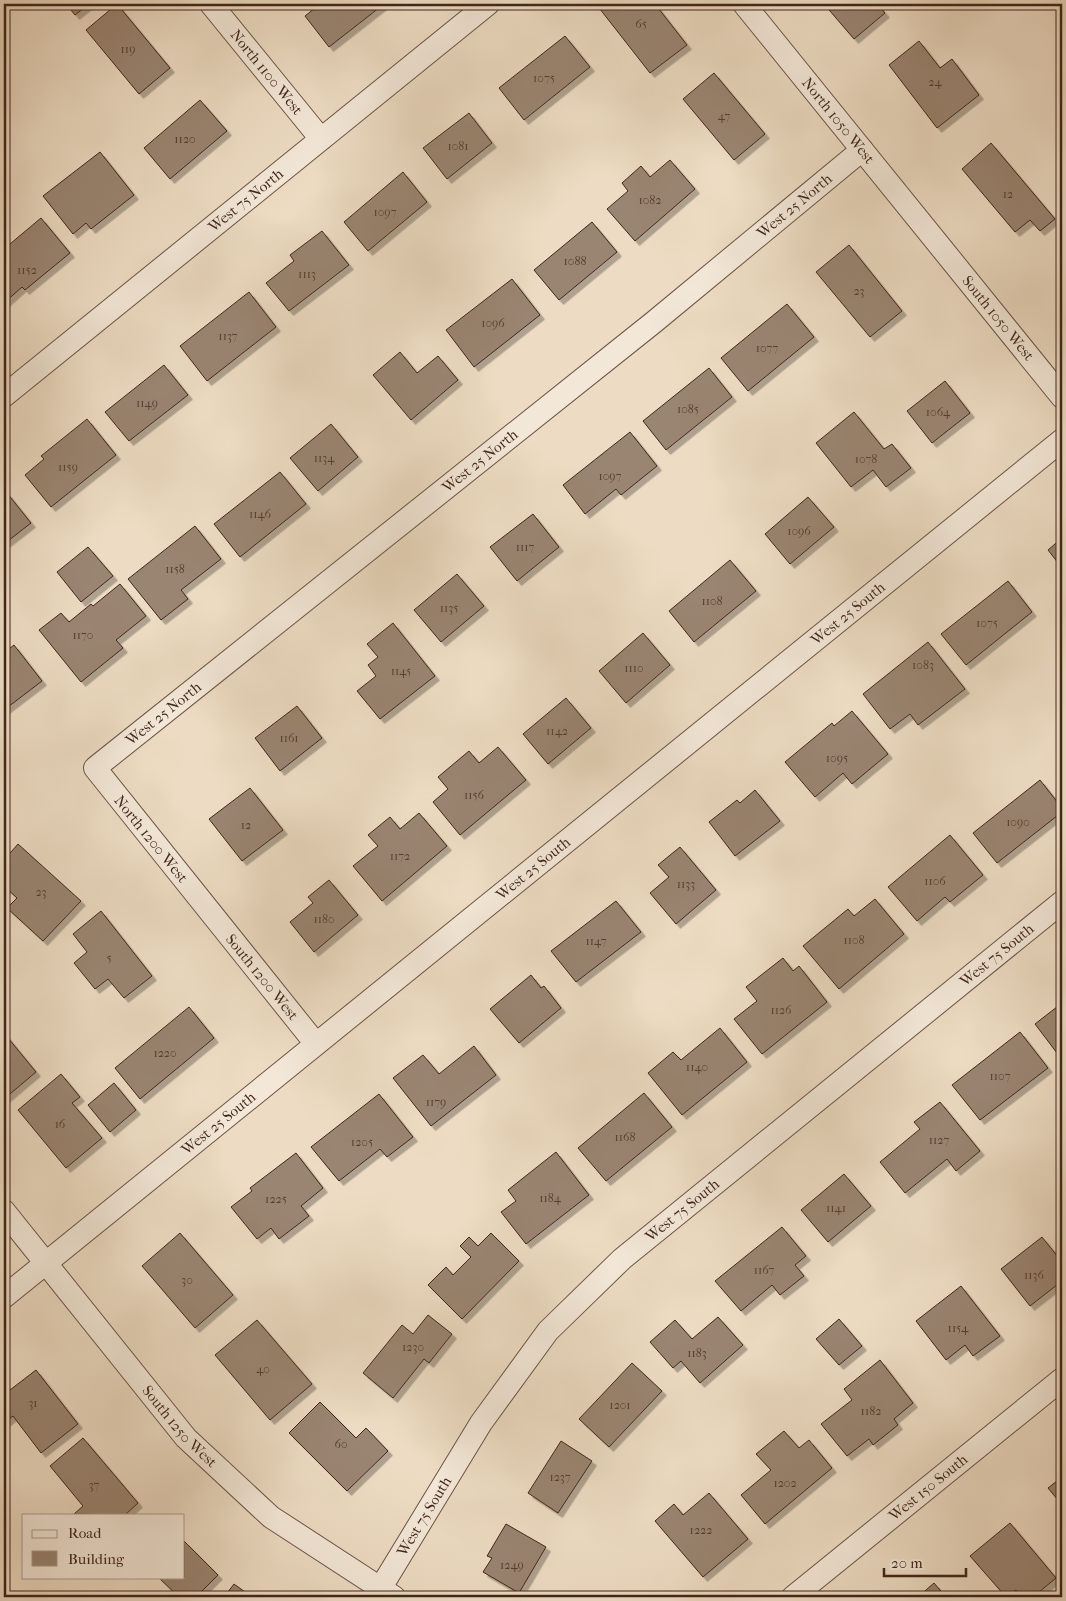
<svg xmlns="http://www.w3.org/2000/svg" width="1066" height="1601" font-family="'IM FELL French Canon',serif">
<defs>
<filter id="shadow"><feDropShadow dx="4.5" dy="4.5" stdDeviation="0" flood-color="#0004"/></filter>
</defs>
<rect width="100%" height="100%" fill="#eddcc3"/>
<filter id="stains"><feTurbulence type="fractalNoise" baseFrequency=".004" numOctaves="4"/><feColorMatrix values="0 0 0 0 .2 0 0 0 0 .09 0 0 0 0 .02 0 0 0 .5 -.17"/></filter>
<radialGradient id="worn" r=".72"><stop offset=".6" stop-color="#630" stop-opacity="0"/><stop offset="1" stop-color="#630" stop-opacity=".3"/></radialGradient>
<path fill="#9a8572" stroke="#41271b" filter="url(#shadow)" d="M66 4H89L75 15Z
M117 4 170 68 139 94 86 30Z
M320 4H384L329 47 305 16Z
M596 4H655L687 45 650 73Z
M824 4H877L885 13 854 39Z
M565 36 590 67 524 120 499 88Z
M919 41 940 68 952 59 979 95 937 128 889 65Z
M714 73 765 134 734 160 683 99Z
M200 100 227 131 170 179 144 148Z
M469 113 492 143 447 179 423 148Z
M991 143 1055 219 1040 231 1030 220 1015 232 962 169Z
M100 152 134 195 91 229 86 223 73 234 43 196Z
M670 160 695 189 635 241 607 209 628 191 622 183 641 166 650 177Z
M403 172 427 202 368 251 344 222Z
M41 218 70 253 25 290 22 287 4 303V249Z
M592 222 617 252 559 300 534 270Z
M322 231 349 265 289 311 266 283 294 261 290 255Z
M849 245 902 311 870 337 816 272Z
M512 279 540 315 474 367 446 330Z
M249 292 276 327 207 381 180 346Z
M787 304 814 337 748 391 721 358Z
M400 352 417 373 438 356 458 380 411 420 373 375Z
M164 365 188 395 129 441 105 412Z
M709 368 732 397 666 450 643 421Z
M945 381 970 413 932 443 907 411Z
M854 412 884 449 892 444 911 468 886 487 873 470 851 487 816 443Z
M87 419 116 455 51 507 25 475 44 459 41 456Z
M331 424 358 457 318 491 290 458Z
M630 432 657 466 621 495 616 489 585 514 563 485Z
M280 472 306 504 240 557 214 524Z
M7 493 31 523 4 544V495Z
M808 497 834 527 790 564 765 534Z
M533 514 559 547 517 581 490 547Z
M195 526 221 559 181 590 188 599 161 620 128 579Z
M1062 538V568L1048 550Z
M88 547 113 576 81 602 57 572Z
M730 560 756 591 694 642 669 611Z
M457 574 484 606 441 642 414 610Z
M1008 581 1032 612 966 665 941 634Z
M120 584 146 616 116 640 123 648 81 682 39 630 61 613 69 622 91 604 93 606Z
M393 623 435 676 380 719 357 691 376 676 368 665 378 657 367 644Z
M643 633 670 665 626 703 599 671Z
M928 642 965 689 918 725 910 714 890 729 863 694Z
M14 645 42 681 4 710V653Z
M566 698 591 728 548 764 523 734Z
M297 706 322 738 280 771 255 738Z
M852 711 888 754 852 784 843 773 815 797 785 762 832 723 834 726Z
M498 747 526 780 460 835 433 802 448 789 438 777 469 751 479 763Z
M1040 780 1062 808V812L997 863 973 833Z
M250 788 283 830 242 861 209 819Z
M755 790 780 821 735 856 709 822 737 800 740 803Z
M419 813 447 846 382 901 353 866 378 846 368 835 390 817 400 829Z
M950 835 983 875 950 902 945 897 917 921 888 887Z
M18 844 81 901 43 941 7 908 17 898 4 886V860Z
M680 847 716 890 676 924 650 893 669 877 658 865Z
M329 880 358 915 314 952 290 922 313 903 308 897Z
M875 899 904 934 839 989 803 946 848 909 854 916Z
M616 901 641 932 576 982 551 951Z
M101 911 152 976 124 998 108 979 95 989 74 963 87 952 73 934Z
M783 958 793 971 799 966 827 1002 762 1054 734 1019 757 1001 746 987Z
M531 975 541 988 544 986 561 1008 519 1043 490 1009Z
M1062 1003V1049L1057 1053 1035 1024Z
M189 1007 214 1038 140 1099 115 1068Z
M720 1028 747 1062 682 1115 648 1073 673 1052 681 1060Z
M1020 1032 1048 1068 980 1120 952 1085Z
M4 1033 36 1072 4 1099Z
M474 1046 496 1075 431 1126 393 1078 423 1055 439 1074Z
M61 1074 80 1097 72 1103 102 1138 66 1168 18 1110Z
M114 1083 136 1110 110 1132 88 1105Z
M644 1093 672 1127 606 1181 578 1148Z
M379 1094 413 1137 387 1157 380 1149 339 1181 311 1147Z
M940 1102 980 1151 956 1171 947 1159 905 1193 880 1162 920 1129 914 1122Z
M556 1152 589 1195 526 1244 501 1212 516 1201 508 1190Z
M296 1153 323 1188 301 1206 309 1216 279 1239 271 1228 257 1239 231 1207 252 1191 250 1188Z
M844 1174 871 1206 828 1242 801 1210Z
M782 1227 806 1256 795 1265 804 1276 780 1295 772 1285 741 1311 715 1281Z
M180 1233 233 1295 195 1328 142 1266Z
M491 1233 519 1261 462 1319 428 1285 446 1267 453 1275 471 1257 460 1246 469 1237 478 1246Z
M1042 1237 1062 1262V1281L1030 1306 1001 1269Z
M961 1286 1000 1336 973 1356 965 1345 946 1360 916 1321Z
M428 1315 452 1334 429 1363 424 1359 393 1398 363 1373 402 1325 413 1334Z
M718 1317 743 1345 700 1383 681 1361 673 1368 650 1342 675 1320 692 1339Z
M839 1319 862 1346 839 1365 816 1339Z
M257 1320 312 1384 270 1420 215 1355Z
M880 1360 913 1403 894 1419 898 1425 873 1445 869 1439 847 1456 821 1424 852 1400 844 1389Z
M632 1363 662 1391 609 1447 579 1419Z
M36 1370 78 1424 41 1453 13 1416 4 1423V1383L10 1390Z
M320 1402 356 1438 366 1428 388 1451 347 1491 289 1433Z
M784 1431 799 1448 809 1440 832 1468 765 1524 741 1495 771 1470 756 1454Z
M83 1438 138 1503 125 1515 74 1514 83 1506 50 1466Z
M561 1441 592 1461 558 1513 528 1493Z
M1062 1477V1505L1048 1488Z
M709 1493 748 1539 703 1577 655 1521 674 1504 683 1515Z
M1010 1523 1056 1578 1033 1597H1022L1016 1590 1006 1597 970 1556Z
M506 1524 546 1547 519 1593 483 1572 492 1558 487 1556Z
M184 1541 218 1575 196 1597H179L158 1577H184Z
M934 1583 946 1597H918Z
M234 1584 252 1597H224Z"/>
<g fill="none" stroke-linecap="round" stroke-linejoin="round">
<g stroke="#6c5445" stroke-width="24">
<g id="street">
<path id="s1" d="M211 4 321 139"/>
<path id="s2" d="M744 4 1062 397"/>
<path id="s3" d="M4 396 488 4"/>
<path id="s4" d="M316 1044 95 768 654 322 862 150"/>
<path id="s5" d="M4 1211 186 1438 271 1517 394 1597"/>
<path id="s6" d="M4 1297 1062 440"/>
<path id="s7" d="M380 1589 481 1423 548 1331 622 1259 1062 902"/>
<path id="s8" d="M793 1597 1062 1379"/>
</g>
</g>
<use href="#street" stroke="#f3e8d8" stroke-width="22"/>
</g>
<g text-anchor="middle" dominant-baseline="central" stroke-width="4.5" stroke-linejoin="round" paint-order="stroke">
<g font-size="12" fill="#573e31">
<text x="641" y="24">65</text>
<text x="128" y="49">119</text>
<text x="544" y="78">1075</text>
<text x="935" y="82">24</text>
<text x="724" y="116">47</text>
<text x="185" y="139">1120</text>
<text x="458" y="146">1081</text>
<text x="1008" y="194">12</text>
<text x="650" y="200">1082</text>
<text x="385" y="212">1097</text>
<text x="575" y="261">1088</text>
<text x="27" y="270">1152</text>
<text x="307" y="274">1113</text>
<text x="859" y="291">23</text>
<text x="493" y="323">1096</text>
<text x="228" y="336">1137</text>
<text x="767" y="348">1077</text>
<text x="147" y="403">1149</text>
<text x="688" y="409">1085</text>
<text x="938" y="412">1064</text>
<text x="324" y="458">1134</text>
<text x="866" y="459">1078</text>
<text x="68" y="467">1159</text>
<text x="610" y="476">1097</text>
<text x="260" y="514">1146</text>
<text x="799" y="531">1096</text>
<text x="525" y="547">1117</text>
<text x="175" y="569">1158</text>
<text x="712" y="601">1108</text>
<text x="449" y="608">1135</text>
<text x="987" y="623">1075</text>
<text x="83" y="635">1170</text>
<text x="923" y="665">1083</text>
<text x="634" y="668">1110</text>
<text x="401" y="671">1145</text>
<text x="557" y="731">1142</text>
<text x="289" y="738">1161</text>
<text x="837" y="758">1095</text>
<text x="474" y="795">1156</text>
<text x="1018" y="822">1090</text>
<text x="246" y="825">12</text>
<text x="400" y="856">1172</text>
<text x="935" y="881">1106</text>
<text x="686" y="884">1133</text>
<text x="41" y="892">23</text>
<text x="324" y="919">1180</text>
<text x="854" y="940">1108</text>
<text x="596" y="941">1147</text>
<text x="109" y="958">5</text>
<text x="781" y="1010">1126</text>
<text x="165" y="1053">1220</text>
<text x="697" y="1067">1140</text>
<text x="1000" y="1076">1107</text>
<text x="436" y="1102">1179</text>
<text x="60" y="1124">16</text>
<text x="625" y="1137">1168</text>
<text x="939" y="1140">1127</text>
<text x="362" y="1142">1205</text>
<text x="550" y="1198">1184</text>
<text x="276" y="1199">1225</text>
<text x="836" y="1208">1141</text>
<text x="764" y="1270">1167</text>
<text x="1034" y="1275">1136</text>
<text x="187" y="1280">30</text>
<text x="958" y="1328">1154</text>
<text x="413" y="1347">1230</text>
<text x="697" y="1353">1183</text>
<text x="263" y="1369">40</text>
<text x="33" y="1403">31</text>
<text x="620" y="1405">1201</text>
<text x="871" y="1411">1182</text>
<text x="341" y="1444">60</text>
<text x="560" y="1477">1237</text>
<text x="785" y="1483">1202</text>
<text x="94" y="1485">37</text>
<text x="701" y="1530">1222</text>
<text x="512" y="1565">1249</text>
</g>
<g font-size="15" fill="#41271b" stroke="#f3e8d8">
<text stroke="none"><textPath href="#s1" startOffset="88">North 1100 West</textPath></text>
<text stroke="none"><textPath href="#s2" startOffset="150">North 1050 West</textPath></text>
<text stroke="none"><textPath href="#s3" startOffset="311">West 75 North</textPath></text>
<text stroke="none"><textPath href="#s4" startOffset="1251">West 25 North</textPath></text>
<text stroke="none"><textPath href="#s2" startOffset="404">South 1050 West</textPath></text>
<text stroke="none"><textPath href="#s4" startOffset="846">West 25 North</textPath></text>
<text stroke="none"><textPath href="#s6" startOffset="1086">West 25 South</textPath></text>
<text stroke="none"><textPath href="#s4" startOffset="441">West 25 North</textPath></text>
<text transform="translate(151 839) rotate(51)">North 1200 West</text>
<text stroke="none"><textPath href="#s6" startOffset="681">West 25 South</textPath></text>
<text stroke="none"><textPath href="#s7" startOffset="894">West 75 South</textPath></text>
<text transform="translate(262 977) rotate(51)">South 1200 West</text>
<text stroke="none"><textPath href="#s6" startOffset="276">West 25 South</textPath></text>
<text stroke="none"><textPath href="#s7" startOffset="489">West 75 South</textPath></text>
<text stroke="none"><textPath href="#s5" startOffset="278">South 1250 West</textPath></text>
<text stroke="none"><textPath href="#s8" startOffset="174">West 150 South</textPath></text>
<text stroke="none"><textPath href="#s7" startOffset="85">West 75 South</textPath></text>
</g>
</g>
<rect width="1066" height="1601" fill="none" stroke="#eddcc3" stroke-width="20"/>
<rect x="5" y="5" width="1056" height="1591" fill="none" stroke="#41271b" stroke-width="2.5"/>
<rect x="10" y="10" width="1046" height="1581" fill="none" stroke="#41271b"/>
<rect x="22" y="1514" width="162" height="65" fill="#f3e8d8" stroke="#ac9b8c"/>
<rect x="32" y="1530" width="25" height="8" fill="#f3e8d8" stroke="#ac9b8c"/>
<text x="68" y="1538" font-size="15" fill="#41271b">Road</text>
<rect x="32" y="1551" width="25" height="15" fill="#9a8572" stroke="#ac9b8c"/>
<text x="68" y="1564" font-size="15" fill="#41271b">Building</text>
<path d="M884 1568v8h82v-8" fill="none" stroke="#41271b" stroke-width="2.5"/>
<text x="891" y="1568" font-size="15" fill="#41271b" stroke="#f3e8d8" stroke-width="4" paint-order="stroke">20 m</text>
<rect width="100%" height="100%" filter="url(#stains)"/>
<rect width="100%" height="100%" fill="url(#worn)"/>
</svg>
